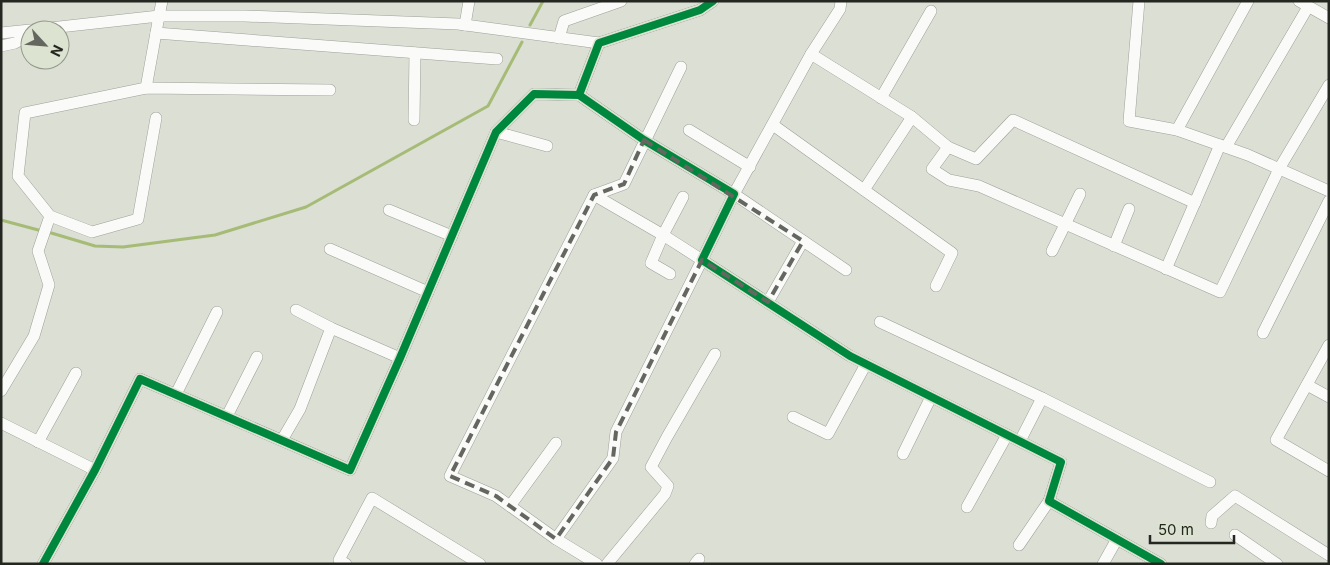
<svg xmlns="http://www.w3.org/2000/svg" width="1330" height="565" viewBox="0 0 1330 565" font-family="Inter,sans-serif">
  <rect width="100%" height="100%" fill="#dbdfd4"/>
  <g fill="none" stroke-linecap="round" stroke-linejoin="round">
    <g stroke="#a6bb76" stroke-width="3">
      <path d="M 530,25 L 543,1"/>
      <path d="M 1,220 L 42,231"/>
      <path d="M 48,232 L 95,246 L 123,247 L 215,235 L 306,207 L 488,106 L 522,42"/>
    </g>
    <g stroke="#9da098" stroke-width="12">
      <g id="minor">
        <path d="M 162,1 L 159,16 L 245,16 L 458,24 L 599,43"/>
        <path d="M 713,1 L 700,10 L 599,43 L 579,95 L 644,140 L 734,194 L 702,260 L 850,356 L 1061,462 L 1049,501 L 1161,564"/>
        <path d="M 841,1 L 840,9 L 811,54 L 734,194 L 846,270"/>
        <path d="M 1139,1 L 1129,121 L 1177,130 L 1248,155 L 1329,191"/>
        <path d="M 1299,1 L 1329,18"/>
        <path d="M 465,25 L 469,1"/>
        <path d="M 32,30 L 159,16 L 146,88"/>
        <path d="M 1,33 L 30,30"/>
        <path d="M 156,33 L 497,59"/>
        <path d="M 559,38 L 564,21 L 621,1"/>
        <path d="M 1,46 L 15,43 L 30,35"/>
        <path d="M 811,54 L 912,117 L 948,147 L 932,169 L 949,180 L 979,186 L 1220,292 L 1279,169 L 1329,85"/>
        <path d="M 881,98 L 931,11"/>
        <path d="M 156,118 L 138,219 L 92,232 L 50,216 L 18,176 L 25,113 L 146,88 L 330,90"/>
        <path d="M 414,120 L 415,53"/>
        <path d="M 773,125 L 952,253 L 936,286"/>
        <path d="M 689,130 L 750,167"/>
        <path d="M 1177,130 L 1248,1"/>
        <path d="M 496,132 L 547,146"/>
        <path d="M 948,147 L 976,159 L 1013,120 L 1195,203"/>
        <path d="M 1226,147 L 1308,7"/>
        <path d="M 864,190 L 912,117"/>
        <path d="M 594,195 L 624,184 L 681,67"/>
        <path d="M 389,210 L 452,236"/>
        <path d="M 1114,246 L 1129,209"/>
        <path d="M 330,249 L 428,292"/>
        <path d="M 1052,251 L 1080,194"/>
        <path d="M 1166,269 L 1220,145"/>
        <path d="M 768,302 L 803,241"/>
        <path d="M 296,310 L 331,328 L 400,358"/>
        <path d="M 880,322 L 1042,398 L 1020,441"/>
        <path d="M 1263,333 L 1329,201"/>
        <path d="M 1329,345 L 1276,440 L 1329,471"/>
        <path d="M 1307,385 L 1329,397"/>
        <path d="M 1,391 L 34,336 L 49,285 L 38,251 L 50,216"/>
        <path d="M 176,394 L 217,312"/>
        <path d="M 1042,398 L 1210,482"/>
        <path d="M 227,416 L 257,357"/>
        <path d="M 793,417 L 828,434 L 866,364"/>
        <path d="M 1,423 L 95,470"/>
        <path d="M 282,440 L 300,409 L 331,328"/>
        <path d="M 38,442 L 76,373"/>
        <path d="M 903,454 L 931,397"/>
        <path d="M 510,506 L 556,443"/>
        <path d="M 967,507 L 1007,435"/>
        <path d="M 1211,523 L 1212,516 L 1235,496 L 1329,555"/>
        <path d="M 1235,535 L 1277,564"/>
        <path d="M 556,539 L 496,496 L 450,476 L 594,195 L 663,235 L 651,263 L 670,274"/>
        <path d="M 1019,545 L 1049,501"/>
        <path d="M 43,564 L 95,470 L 140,379 L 350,470 L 400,358 L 496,132 L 534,94 L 579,95"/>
        <path d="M 346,564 L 339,560 L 372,498 L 480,564"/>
        <path d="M 597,564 L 556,539 L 613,458 L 616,432 L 702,260 L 663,235 L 683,197"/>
        <path d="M 607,564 L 665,494 L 668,486 L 651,467 L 667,437 L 715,354"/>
        <path d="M 695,564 L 699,559"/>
        <path d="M 1103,564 L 1117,539"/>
      </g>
    </g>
    <use href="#minor" stroke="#fafaf9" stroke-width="11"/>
    <g stroke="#dce3d0" stroke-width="11">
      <g id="cycleway">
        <path d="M 713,1 L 700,10 L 599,43 L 579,95 L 644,140 L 734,194 L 702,260 L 850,356 L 1061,462 L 1049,501 L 1161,564"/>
        <path d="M 43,564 L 95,470 L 140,379 L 350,470 L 400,358 L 496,132 L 534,94 L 579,95"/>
      </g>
    </g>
    <use href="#cycleway" stroke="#00873e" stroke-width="8"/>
  </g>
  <path fill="none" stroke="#64675f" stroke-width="4" stroke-dasharray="10 6" stroke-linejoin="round" d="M 644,140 L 803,241 L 768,302 L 702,260 L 616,432 L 613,458 L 556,539 L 496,496 L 450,476 L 594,195 L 624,184 Z"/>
  <rect width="1330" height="565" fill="none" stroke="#242620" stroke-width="5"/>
  <g transform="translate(45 45) rotate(116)"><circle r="24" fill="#dce3d0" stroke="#92978a"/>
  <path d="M0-4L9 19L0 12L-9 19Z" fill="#64675f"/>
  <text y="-8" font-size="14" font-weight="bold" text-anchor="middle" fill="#242620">N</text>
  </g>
  <path d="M1150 535v8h84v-8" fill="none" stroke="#242620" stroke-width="2.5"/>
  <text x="1158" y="535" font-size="15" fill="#242620" stroke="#dce3d0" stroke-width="4" paint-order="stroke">50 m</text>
</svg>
